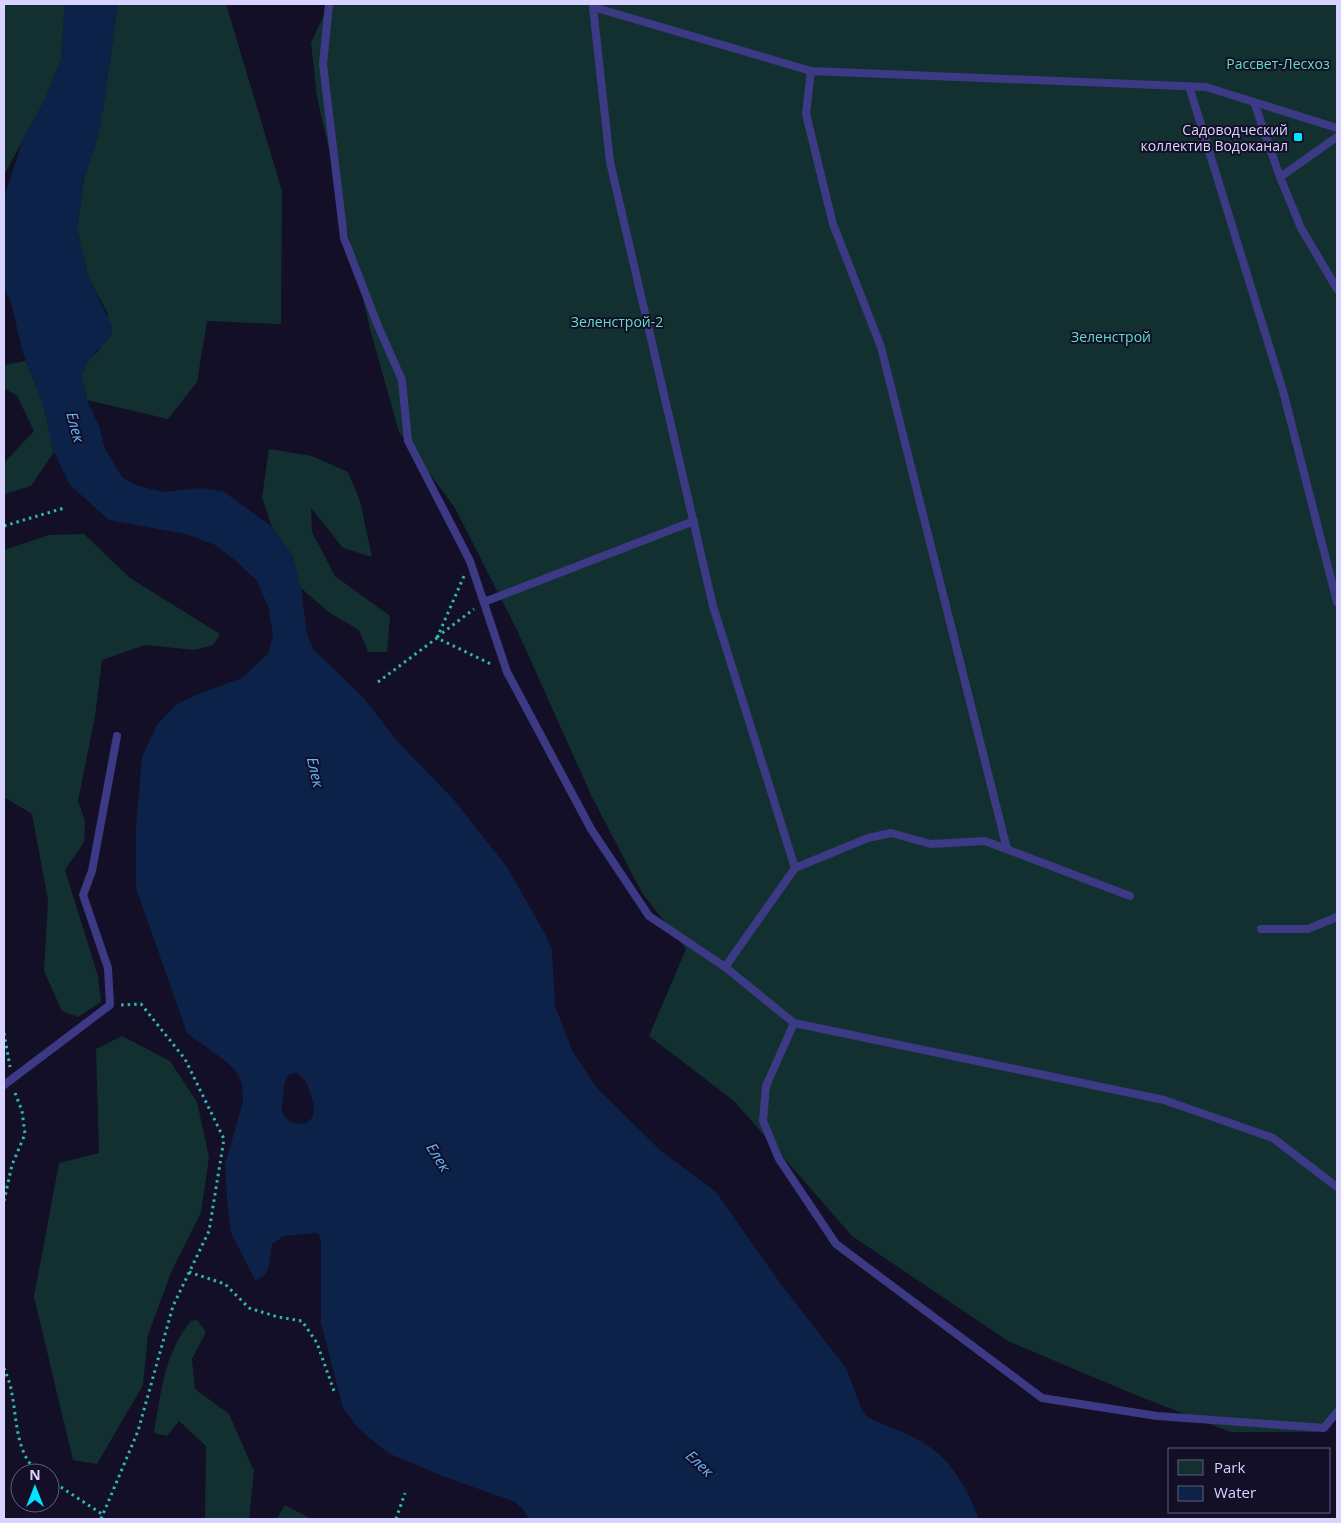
<svg xmlns="http://www.w3.org/2000/svg" width="1341" height="1523" viewBox="0 0 1341 1523" font-family="'Open Sans',sans-serif">
  <rect width="100%" height="100%" fill="#130f26"/>
  <g fill="#12302f">
    <path d="M 4,4 L 65,4 L 61,59 L 45,100 L 4,175 Z"/>
    <path d="M 118,4 L 226,4 L 282,191 L 281,324 L 207,321 L 197,382 L 168,419 L 87,400 L 83,383 L 83,371 L 91,357 L 100,349 L 108,314 L 88,277 L 77,228 L 84,179 L 98,135 L 104,102 Z"/>
    <path d="M 329,4 L 1337,4 L 1337,1408 L 1318,1432 L 1230,1432 L 1126,1391 L 1008,1341 L 852,1236 L 734,1101 L 649,1036 L 686,949 L 642,893 L 591,795 L 517,630 L 455,508 L 399,432 L 370,329 L 317,97 L 311,43 Z"/>
    <path d="M 26,361 L 43,403 L 54,452 L 31,486 L 4,494 L 4,463 L 34,431 L 17,396 L 4,388 L 4,365 Z"/>
    <path d="M 269,449 L 312,456 L 348,472 L 360,501 L 372,557 L 343,548 L 311,508 L 312,532 L 335,576 L 390,616 L 387,652 L 368,652 L 359,630 L 330,613 L 301,588 L 292,555 L 272,527 L 262,497 Z"/>
    <path d="M 84,534 L 130,578 L 220,634 L 213,645 L 195,650 L 145,645 L 102,660 L 95,716 L 78,801 L 85,821 L 84,842 L 65,870 L 98,976 L 101,1002 L 78,1017 L 62,1011 L 44,971 L 48,900 L 32,814 L 4,797 L 4,550 L 49,535 Z"/>
    <path d="M 122,1036 L 170,1061 L 197,1102 L 209,1157 L 201,1213 L 172,1270 L 148,1335 L 143,1385 L 97,1464 L 73,1460 L 34,1297 L 59,1163 L 99,1153 L 96,1049 Z"/>
    <path d="M 197,1320 L 206,1332 L 192,1359 L 195,1389 L 229,1414 L 254,1471 L 249,1519 L 205,1519 L 206,1446 L 179,1421 L 167,1436 L 154,1433 C 161,1392 164,1354 191,1321 Z"/>
    <path d="M 285,1505 L 311,1519 L 277,1519 Z"/>
  </g>
  <path fill="#0c2248" fill-rule="evenodd" d="M 65,4 L 118,4 L 104,102 L 98,135 L 84,179 L 77,228 L 88,277 L 112,326 L 111,336 L 91,357 L 83,371 L 83,383 L 87,400 L 99,426 L 105,449 L 122,477 L 135,485 L 163,492 L 201,488 L 223,491 L 272,527 L 292,555 L 301,588 L 307,634 L 314,650 L 363,697 L 397,741 L 454,800 L 507,867 L 546,936 L 552,950 L 555,1006 L 572,1050 L 596,1087 L 661,1151 L 716,1192 L 780,1283 L 846,1368 L 862,1410 L 867,1417 C 886,1426 909,1433 927,1445 C 953,1462 968,1491 979,1519 L 529,1519 L 523,1509 L 513,1501 L 442,1476 L 388,1453 L 359,1429 L 343,1408 L 321,1323 L 321,1239 L 317,1233 L 284,1236 L 272,1244 C 269,1258 272,1277 255,1280 L 231,1233 L 227,1199 L 225,1164 L 243,1102 L 242,1083 L 235,1070 L 224,1060 L 187,1033 L 136,888 L 136,828 L 142,757 L 157,725 L 177,704 L 201,693 L 242,678 L 268,654 L 273,635 L 268,606 L 256,580 L 235,560 L 215,545 L 186,534 L 109,520 L 70,485 L 54,452 L 43,403 L 23,353 L 11,303 L 4,288 L 4,198 L 24,136 L 45,100 L 61,59 ZM 297,1073 C 306,1079 309,1088 312,1099 C 322,1133 285,1127 282,1111 C 281,1107 283,1100 283,1096 C 284,1087 284,1080 290,1074 Z"/>
  <g fill="none" stroke-linecap="round" stroke-linejoin="round">
    <g stroke="#2fb8b0" stroke-width="3" stroke-dasharray="2.5 4" stroke-linecap="butt">
      <path d="M 4,526 L 64,508"/>
      <path d="M 437,637 L 474,609"/>
      <path d="M 437,638 L 464,576"/>
      <path d="M 378,682 L 437,638 L 493,665"/>
      <path d="M 4,1033 L 10,1067"/>
      <path d="M 4,1201 L 12,1165 L 25,1134 L 22,1111 L 14,1090"/>
      <path d="M 189,1272 L 225,1284 L 249,1308 L 278,1317 L 302,1321 L 317,1343 L 334,1391"/>
      <path d="M 4,1368 C 7,1376 11,1385 12,1394 C 17,1420 16,1457 40,1473"/>
      <path d="M 50,1480 L 102,1514"/>
      <path d="M 101,1519 L 138,1431 L 173,1306 L 209,1231 L 224,1139 L 185,1059 L 141,1004 L 121,1005"/>
      <path d="M 396,1519 L 405,1493"/>
    </g>
    <g stroke="#3d3a85" stroke-width="8">
      <path d="M 329,4 L 323,64 L 344,238 L 378,326 L 402,380 L 408,441 L 470,561 L 507,672 L 591,829 L 649,916 L 725,967"/>
      <path d="M 811,71 L 806,114 L 833,224 L 881,347 L 1007,849"/>
      <path d="M 1189,86 L 1283,391 L 1337,602"/>
      <path d="M 1254,102 L 1280,177 L 1301,228 L 1337,289"/>
      <path d="M 1337,128 L 1206,87 L 811,71 L 593,7 L 610,162 L 713,606 L 795,868 L 725,967 L 794,1023 L 1164,1100 L 1273,1138 L 1337,1187"/>
      <path d="M 1280,177 L 1337,137"/>
      <path d="M 484,602 L 694,521"/>
      <path d="M 795,868 L 868,838 L 891,833 L 931,844 L 985,841 L 1130,896"/>
      <path d="M 1261,929 L 1308,929 L 1337,917"/>
      <path d="M 794,1023 L 766,1086 L 763,1121 L 779,1159 L 836,1244 L 1042,1398 L 1157,1416 L 1324,1428 L 1337,1412"/>
      <path d="M 4,1085 L 110,1005 L 108,968 L 83,895 L 92,871 L 117,736"/>
    </g>
  </g>
  <rect fill="#00e5ff" stroke="#130f26" stroke-width="2" x="1293" y="132" width="10" height="10" rx="2.5"/>
  <g text-anchor="middle" dominant-baseline="central" stroke-width="4" stroke-linejoin="round" paint-order="stroke">
    <g font-size="14" fill="#5fe0c0" stroke="#130f26">
      <text x="1278" y="63">Рассвет-Лесхоз</text>
      <text x="617" y="321">Зеленстрой-2</text>
      <text x="1111" y="336">Зеленстрой</text>
    </g>
    <g font-size="14" fill="#d9d4ff" stroke="#130f26" text-anchor="end">
      <text x="1288" y="129">Садоводческий<tspan x="1288" dy="16">коллектив Водоканал</tspan></text>
    </g>
    <g font-size="15" font-style="italic" fill="#62b6ff" stroke="#130f26">
      <text transform="translate(76 427) rotate(75)">Елек</text>
      <text transform="translate(316 772) rotate(77)">Елек</text>
      <text transform="translate(439 1157) rotate(58)">Елек</text>
      <text transform="translate(700 1463) rotate(43)">Елек</text>
    </g>
  </g>
  <rect width="1341" height="1523" fill="none" stroke="#d9d4ff" stroke-width="10"/>
  <rect x="1168" y="1448" width="162" height="65" fill="#130f26" stroke="#625e7d"/>
  <rect x="1178" y="1460" width="25" height="15" fill="#12302f" stroke="#625e7d"/>
  <text x="1214" y="1473" font-size="15" fill="#d9d4ff">Park</text>
  <rect x="1178" y="1486" width="25" height="15" fill="#0c2248" stroke="#625e7d"/>
  <text x="1214" y="1498" font-size="15" fill="#d9d4ff">Water</text>
  <g transform="translate(35 1488)"><circle r="24" fill="#130f26" stroke="#625e7d"/>
  <path d="M0-4L9 19L0 12L-9 19Z" fill="#00e5ff"/>
  <text y="-8" font-size="14" font-weight="bold" text-anchor="middle" fill="#d9d4ff">N</text>
  </g>
</svg>
